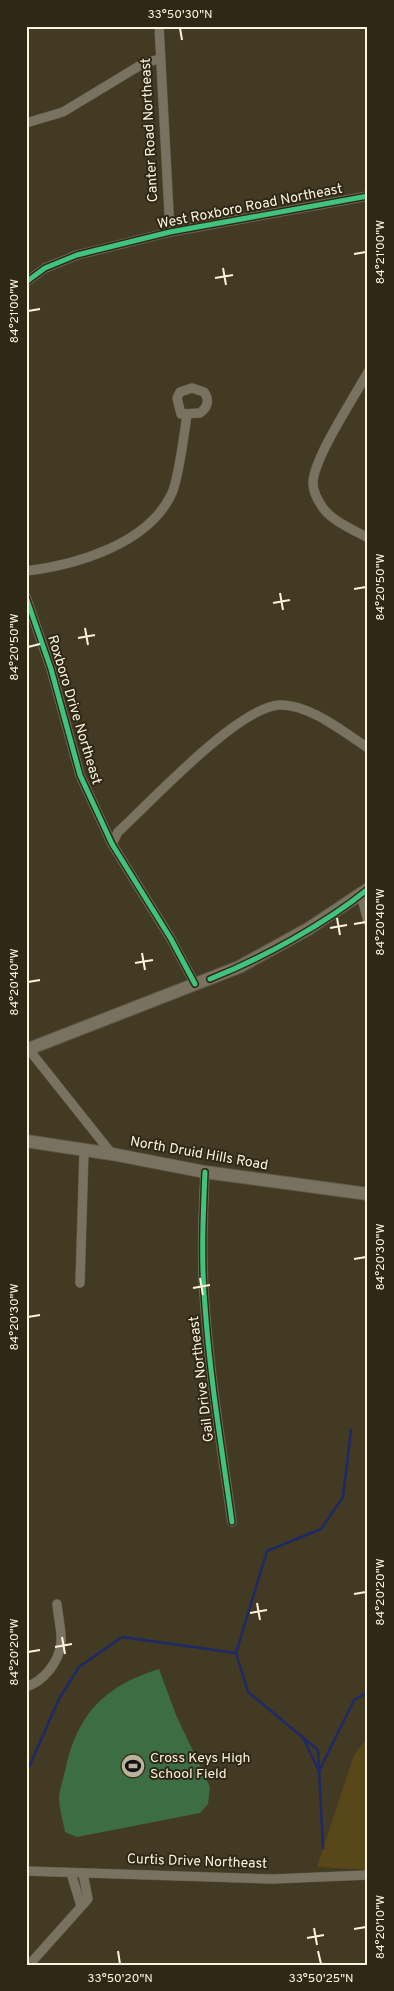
<svg xmlns="http://www.w3.org/2000/svg" width="394" height="1991" viewBox="0 0 394 1991" font-family="Overpass,sans-serif">
  <rect width="100%" height="100%" fill="#423a23"/>
  <path fill="#584718" d="M 368,1737 L 368,1870 L 317,1867 L 354,1755 Z"/>
  <path fill="#3c6d43" d="M 159,1669 L 176,1715 L 210,1787 L 208,1804 L 200,1813 L 77,1837 L 65,1832 C 63,1821 59,1808 59,1797 C 60,1789 63,1779 65,1771 C 77,1714 104,1686 159,1669 Z"/>
  <g fill="none" stroke-linecap="round" stroke-linejoin="round">
    <g stroke="#1e2a67" stroke-width="2.5">
      <path d="M 236,1653 L 267,1551 L 321,1529 L 343,1497 L 351,1430"/>
      <path d="M 303,1738 L 319,1771 L 354,1700 L 368,1692"/>
      <path d="M 29,1767 L 59,1699 L 79,1667 L 122,1637 L 236,1653 L 248,1692 L 318,1750 L 323,1848"/>
    </g>
    <g stroke="#5e5846" stroke-width="10">
      <g id="minor">
        <path d="M 159,26 L 170,232"/>
        <path d="M 26,123 L 63,112 L 144,63 L 160,59"/>
        <path d="M 26,282 L 45,268 L 77,255 L 170,232 L 368,196"/>
        <path d="M 368,372 C 355,396 313,459 313,483 C 313,491 318,501 323,508 C 332,521 354,530 368,538"/>
        <path d="M 192,388 L 204,392 C 210,400 208,407 200,413 L 181,414 L 177,398 L 180,392 Z"/>
        <path d="M 26,571 C 76,565 149,544 172,493 C 179,477 184,434 187,415"/>
        <path d="M 26,597 L 51,669 L 80,775 L 112,844 L 171,939 L 195,984"/>
        <path d="M 112,844 L 118,832 C 151,802 237,708 279,705 C 308,703 345,733 368,748"/>
        <path d="M 361,894 L 368,922"/>
        <path d="M 26,1046 L 112,1154"/>
        <path d="M 205,1172 C 203,1217 201,1262 205,1306 C 210,1378 222,1450 232,1522"/>
        <path d="M 80,1283 L 84,1151"/>
        <path d="M 26,1687 C 44,1681 59,1662 61,1643 C 62,1631 58,1616 57,1604"/>
        <path d="M 26,1871 L 273,1879 L 368,1875"/>
        <path d="M 71,1873 L 81,1906"/>
        <path d="M 29,1965 L 88,1899 L 83,1873"/>
      </g>
    </g>
    <g stroke="#5e5846" stroke-width="14">
      <g id="secondary">
        <path d="M 26,1050 L 239,967 L 308,929 L 368,889"/>
        <path d="M 26,1141 L 112,1154 L 205,1172 L 368,1194"/>
      </g>
    </g>
    <use href="#minor" stroke="#797261" stroke-width="9"/>
    <use href="#secondary" stroke="#797261" stroke-width="12"/>
    <g stroke="#2f2816" stroke-width="8">
      <g id="cycleway">
        <path d="M 26,282 L 45,268 L 77,255 L 170,232 L 368,196"/>
        <path d="M 26,597 L 51,669 L 80,775 L 112,844 L 171,939 L 195,984"/>
        <path d="M 210,979 C 261,959 325,924 368,889"/>
        <path d="M 205,1172 C 203,1217 201,1262 205,1306 C 210,1378 222,1450 232,1522"/>
      </g>
    </g>
    <use href="#cycleway" stroke="#40c37c" stroke-width="5"/>
  </g>
  <path fill="none" stroke="#fcf3dd" stroke-width="2" d="M 180,28 L 182,40M 354,254 L 366,252M 223,268 L 226,285M 215,278 L 233,275M 28,311 L 40,309M 354,589 L 366,587M 280,593 L 283,610M 273,603 L 290,600M 85,628 L 88,645M 78,638 L 95,635M 28,647 L 40,644M 337,918 L 340,935M 354,924 L 366,922M 330,928 L 347,925M 142,953 L 145,970M 135,963 L 153,960M 28,982 L 40,980M 354,1259 L 366,1257M 200,1278 L 203,1295M 193,1288 L 210,1285M 28,1317 L 40,1315M 354,1594 L 366,1592M 257,1603 L 260,1620M 250,1613 L 267,1610M 62,1637 L 65,1654M 55,1647 L 72,1644M 28,1652 L 40,1650M 314,1928 L 317,1945M 354,1929 L 366,1927M 307,1938 L 324,1935M 118,1951 L 120,1964M 318,1951 L 321,1964"/>
  <defs>
    <g id="stadium-disc" transform="scale(1.25)"><circle r="9.5" fill="#bbb29c" stroke="#2f2816"/><path d="M0-5a6.5 5 0 1 0 0 10a6.5 5 0 1 0 0-10ZM-3.5-1.8h7v3.6h-7Z" fill="#111"/></g>
  </defs>
  <g fill-rule="evenodd">
    <use href="#stadium-disc" x="133" y="1766"/>
  </g>
  <g text-anchor="middle" dominant-baseline="central" stroke-width="4" stroke-linejoin="round" paint-order="stroke">
    <g font-size="14" fill="#fcf3dd" stroke="#2f2816">
      <text transform="translate(150 130) rotate(-93)">Canter Road Northeast</text>
      <text transform="translate(250 207) rotate(-11)">West Roxboro Road Northeast</text>
      <text transform="translate(74 710) rotate(73)">Roxboro Drive Northeast</text>
      <text transform="translate(199 1154) rotate(10)">North Druid Hills Road</text>
      <text transform="translate(202 1379) rotate(-97)">Gail Drive Northeast</text>
      <text transform="translate(197 1862) rotate(2)">Curtis Drive Northeast</text>
    </g>
    <g font-size="14" fill="#fcf3dd" stroke="#2f2816" text-anchor="start">
      <text x="150" y="1758">Cross Keys High<tspan x="150" dy="16">School Field</tspan></text>
    </g>
  </g>
  <rect width="394" height="1991" fill="none" stroke="#2f2816" stroke-width="55"/>
  <rect x="28" y="28" width="338" height="1936" fill="none" stroke="#fcf3dd" stroke-width="2"/>
  <g font-size="12" text-anchor="middle" fill="#fcf3dd">
    <text x="180" y="18">33°50'30"N</text>
    <text transform="translate(380 252) rotate(-90)" y="4">84°21'00"W</text>
    <text transform="translate(14 311) rotate(-90)" y="4">84°21'00"W</text>
    <text transform="translate(380 587) rotate(-90)" y="4">84°20'50"W</text>
    <text transform="translate(14 647) rotate(-90)" y="4">84°20'50"W</text>
    <text transform="translate(380 922) rotate(-90)" y="4">84°20'40"W</text>
    <text transform="translate(14 982) rotate(-90)" y="4">84°20'40"W</text>
    <text transform="translate(380 1257) rotate(-90)" y="4">84°20'30"W</text>
    <text transform="translate(14 1317) rotate(-90)" y="4">84°20'30"W</text>
    <text transform="translate(380 1592) rotate(-90)" y="4">84°20'20"W</text>
    <text transform="translate(14 1652) rotate(-90)" y="4">84°20'20"W</text>
    <text transform="translate(380 1927) rotate(-90)" y="4">84°20'10"W</text>
    <text x="120" y="1982">33°50'20"N</text>
    <text x="321" y="1982">33°50'25"N</text>
  </g>
</svg>
